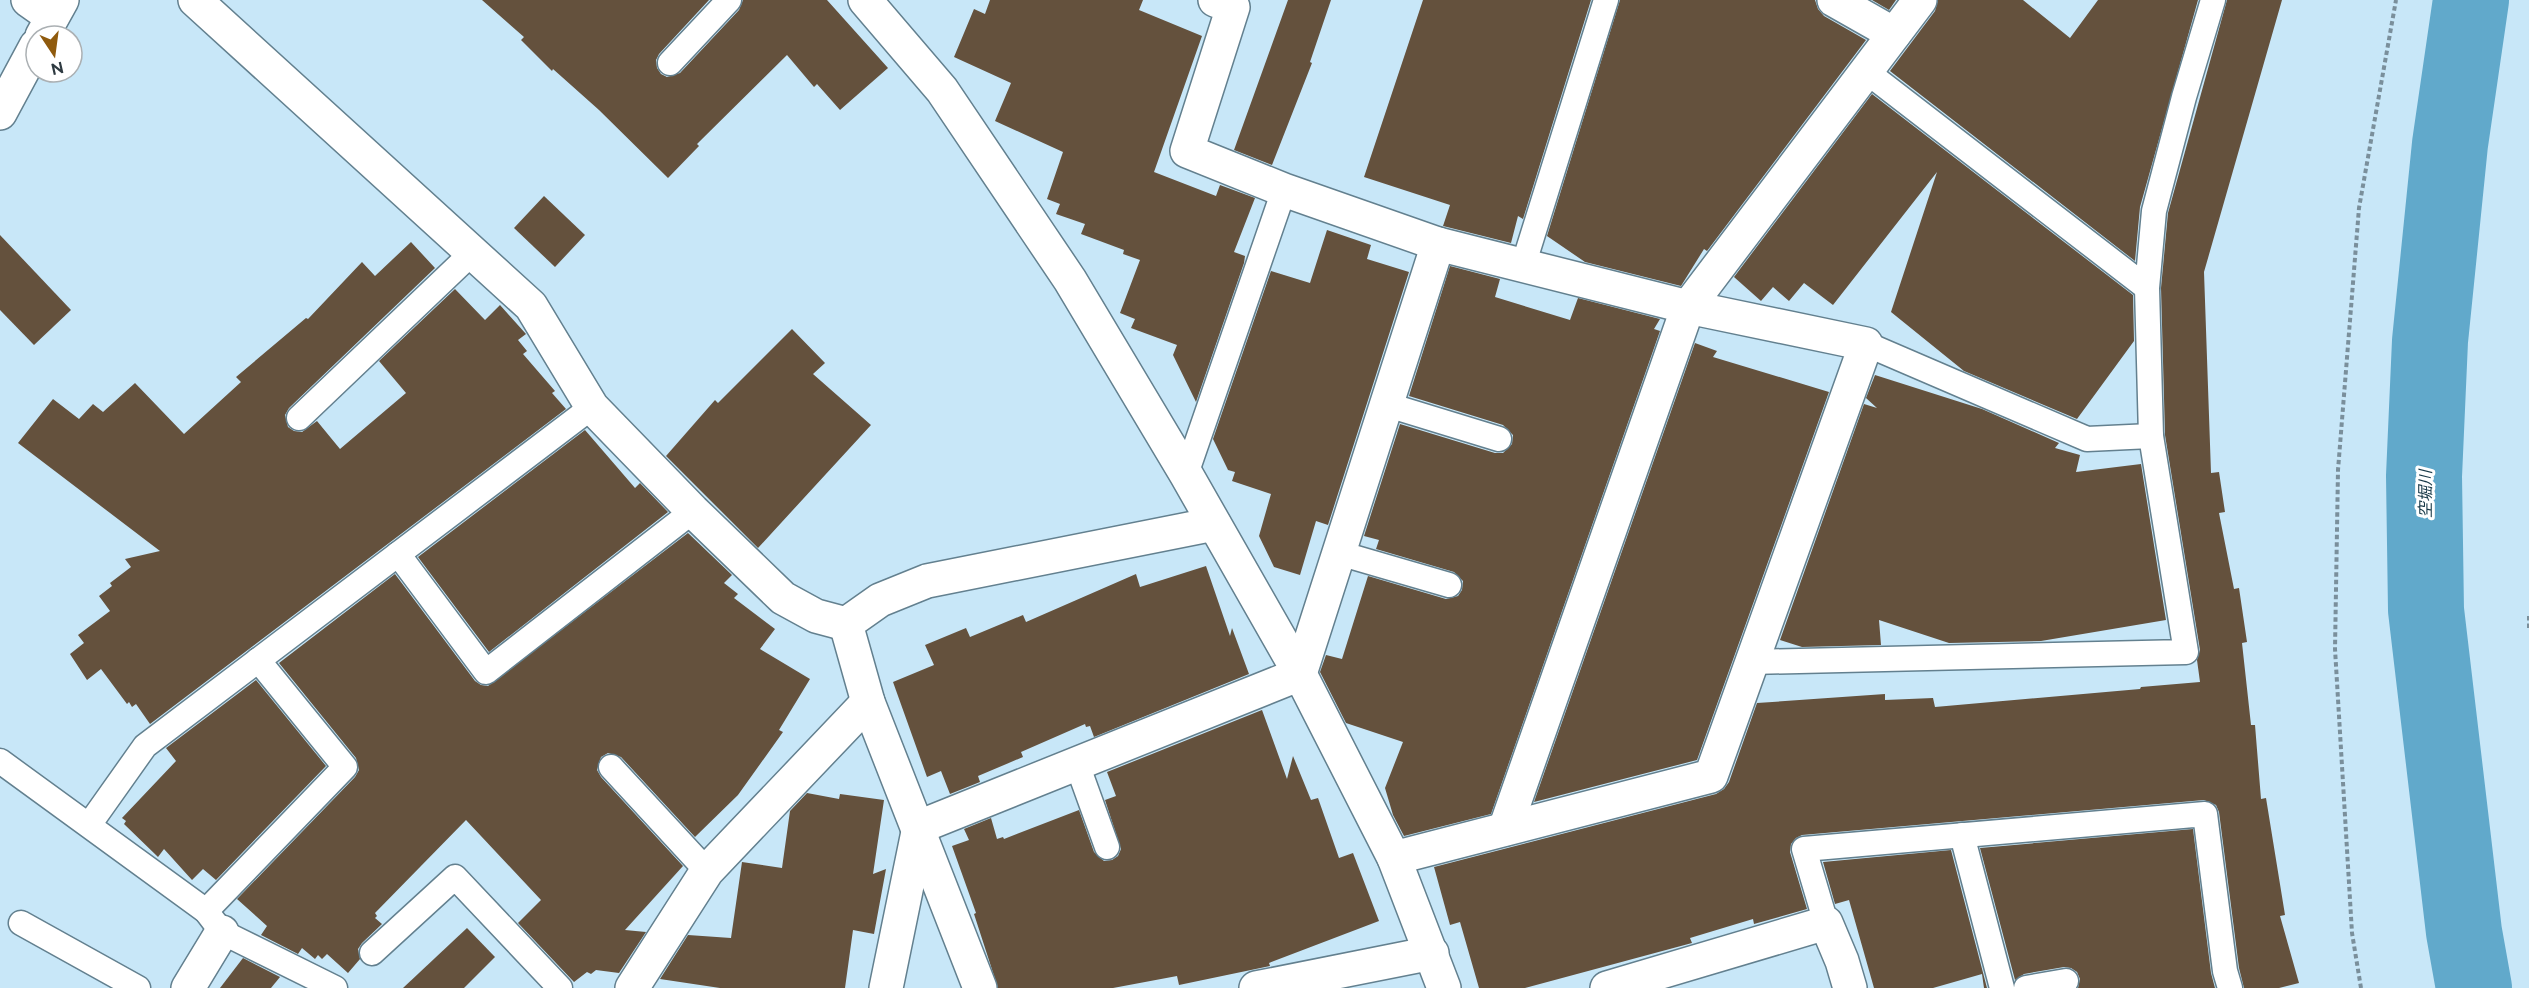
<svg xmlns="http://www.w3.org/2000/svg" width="2529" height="988" viewBox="0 0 2529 988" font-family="Raleway,'Noto Sans JP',sans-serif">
  <rect width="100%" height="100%" fill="#c8e7f8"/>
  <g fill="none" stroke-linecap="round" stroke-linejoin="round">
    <path stroke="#61a9cb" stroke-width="76" d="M 2471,0 L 2450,144 L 2430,341 L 2424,476 L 2426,610 L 2464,932 L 2474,988"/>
  </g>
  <g fill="#64513d">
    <path d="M 482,0 L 709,0 L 659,54 L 656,60 L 657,68 L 661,74 L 667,77 L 680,73 L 739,10 L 743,0 L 827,0 L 888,68 L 840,110 L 817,84 L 814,87 L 787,55 L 697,144 L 699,146 L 668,178 L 599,110 L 553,69 L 552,71 L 521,40 L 524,37 Z"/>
    <path d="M 990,0 L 1143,0 L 1139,10 L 1202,36 L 1154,172 L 1216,196 L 1220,185 L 1255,198 L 1234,252 L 1245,256 L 1244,263 L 1196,402 L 1173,355 L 1177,345 L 1131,328 L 1135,319 L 1120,313 L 1140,260 L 1123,254 L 1124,250 L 1081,234 L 1085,224 L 1056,214 L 1060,204 L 1047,199 L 1063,152 L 995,121 L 1011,83 L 954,57 L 974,9 L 985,14 Z"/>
    <path d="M 1288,0 L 1331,0 L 1310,62 L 1312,63 L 1272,165 L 1234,150 Z"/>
    <path d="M 1423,0 L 1591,0 L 1523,219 L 1518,216 L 1511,243 L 1443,226 L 1450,205 L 1364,177 Z"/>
    <path d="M 1620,0 L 1815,0 L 1818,9 L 1824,16 L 1866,40 L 1707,251 L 1704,249 L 1681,286 L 1585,262 L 1547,236 Z"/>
    <path d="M 1872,0 L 1896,0 L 1889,10 Z"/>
    <path d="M 1938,0 L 2023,0 L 2070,38 L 2098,0 L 2198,0 L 2140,207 L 2135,261 L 1890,71 L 1935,11 Z"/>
    <path d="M 2227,0 L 2282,0 L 2204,272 L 2211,473 L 2219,472 L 2225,512 L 2219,513 L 2234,589 L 2239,588 L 2247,642 L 2242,643 L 2251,725 L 2255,725 L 2261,799 L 2266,798 L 2285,915 L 2280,916 L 2299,983 L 2279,988 L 2244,988 L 2239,968 L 2219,812 L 2216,805 L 2204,800 L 1802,835 L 1796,838 L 1791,844 L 1790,852 L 1807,909 L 1754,924 L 1753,919 L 1690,938 L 1692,943 L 1525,988 L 1479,988 L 1460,922 L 1450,925 L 1434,867 L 1716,794 L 1724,789 L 1729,782 L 1757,703 L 1885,694 L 1885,700 L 1933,698 L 1935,707 L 2140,689 L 2141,687 L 2200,682 L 2197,660 L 2200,650 L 2165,435 L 2161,288 L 2168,213 Z"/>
    <path d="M 1872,94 L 2133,295 L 2134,341 L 2077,419 L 1964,371 L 1891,312 L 1937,172 L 1833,305 L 1804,283 L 1789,301 L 1773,287 L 1761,301 L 1734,277 Z"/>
    <path d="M 544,196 L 585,235 L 555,267 L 514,228 Z"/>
    <path d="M 1327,230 L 1371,245 L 1367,259 L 1409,272 L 1328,525 L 1316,521 L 1300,575 L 1274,567 L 1259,536 L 1271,494 L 1232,481 L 1235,472 L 1228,470 L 1213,439 L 1271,271 L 1310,283 Z"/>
    <path d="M 0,235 L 71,310 L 34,345 L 0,310 Z"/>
    <path d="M 411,242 L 435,268 L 289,408 L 285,415 L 288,427 L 294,431 L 302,432 L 317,421 L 340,449 L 406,393 L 379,361 L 455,289 L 485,320 L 500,305 L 526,334 L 518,340 L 527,351 L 523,354 L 555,391 L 552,393 L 566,409 L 150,724 L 136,704 L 132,707 L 129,702 L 127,704 L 101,669 L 87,680 L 70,654 L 84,643 L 78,635 L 110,611 L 99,596 L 112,586 L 110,583 L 131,567 L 125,559 L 160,551 L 18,443 L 53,399 L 79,419 L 93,404 L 103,412 L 135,383 L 184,434 L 241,382 L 236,377 L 306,318 L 308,319 L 362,262 L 375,276 Z"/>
    <path d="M 1450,266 L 1500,279 L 1495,297 L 1570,320 L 1578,298 L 1660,319 L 1654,329 L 1660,331 L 1491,814 L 1404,836 L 1393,815 L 1385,788 L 1403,742 L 1346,723 L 1320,672 L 1326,655 L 1342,659 L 1368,576 L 1446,599 L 1458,596 L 1462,590 L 1463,581 L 1454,572 L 1376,549 L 1379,540 L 1364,536 L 1400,424 L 1495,453 L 1503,453 L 1512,444 L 1513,435 L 1503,425 L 1409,396 Z"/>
    <path d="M 792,329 L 825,363 L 813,374 L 871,425 L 758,548 L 666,456 L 715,400 L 718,403 Z"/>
    <path d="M 1695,343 L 1717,351 L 1713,357 L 1829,392 L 1697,760 L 1534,802 Z"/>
    <path d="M 1875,375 L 1982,409 L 2059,443 L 2055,448 L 2080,455 L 2076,472 L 2141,464 L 2166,620 L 2041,641 L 1949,643 L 1879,620 L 1881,645 L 1802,647 L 1780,640 L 1864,404 L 1877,408 L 1866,398 Z"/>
    <path d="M 585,430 L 635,488 L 640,483 L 668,512 L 489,652 L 418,557 Z"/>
    <path d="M 688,533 L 732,575 L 724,583 L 738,594 L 734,598 L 775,629 L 760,649 L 810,679 L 779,730 L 783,732 L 738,795 L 695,837 L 621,757 L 608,753 L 601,757 L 597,770 L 601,777 L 683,866 L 625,930 L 646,932 L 619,973 L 596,970 L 591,974 L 587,972 L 574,982 L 518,923 L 541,900 L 466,820 L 375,913 L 377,916 L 375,918 L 382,924 L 362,943 L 358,949 L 360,959 L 348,973 L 327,954 L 322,959 L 318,955 L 315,959 L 302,948 L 298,954 L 261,935 L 267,926 L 237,899 L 355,777 L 359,770 L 356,758 L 279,663 L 395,574 L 475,681 L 481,685 L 488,686 Z"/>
    <path d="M 1206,566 L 1230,636 L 1232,628 L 1249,674 L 1094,737 L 1090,726 L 1086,727 L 1085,724 L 1021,752 L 1023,757 L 978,776 L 980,782 L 950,794 L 941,771 L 927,777 L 893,682 L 934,665 L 925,645 L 966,628 L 970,637 L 1023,615 L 1026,622 L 1136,574 L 1140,587 Z"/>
    <path d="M 256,680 L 326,766 L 216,880 L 203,869 L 192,880 L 164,849 L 158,857 L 124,824 L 126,821 L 122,818 L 176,761 L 166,748 Z"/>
    <path d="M 1262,710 L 1287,779 L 1293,756 L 1311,800 L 1318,798 L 1339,858 L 1353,853 L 1379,921 L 1269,963 L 1270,966 L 1179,985 L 1177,976 L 1113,988 L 998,988 L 974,914 L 976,913 L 952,846 L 969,840 L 964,829 L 991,818 L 997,839 L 1003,837 L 1004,839 L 1079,810 L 1094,852 L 1104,861 L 1112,860 L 1118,856 L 1121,849 L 1105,800 L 1116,796 L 1107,772 Z"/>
    <path d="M 807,793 L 839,799 L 840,794 L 884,800 L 873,874 L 886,869 L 874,934 L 853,930 L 845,988 L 720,988 L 660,979 L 688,935 L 731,938 L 742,862 L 782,868 L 790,811 Z"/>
    <path d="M 2193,829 L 2211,973 L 2215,988 L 2078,988 L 2080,979 L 2077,972 L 2071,968 L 2064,967 L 2024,974 L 2015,980 L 1980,848 Z"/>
    <path d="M 1951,850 L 1987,988 L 1984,988 L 1982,974 L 1933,988 L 1874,988 L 1849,900 L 1835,904 L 1823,862 Z"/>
    <path d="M 467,928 L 495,957 L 464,988 L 403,988 Z"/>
    <path d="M 243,958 L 280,977 L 271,988 L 220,988 Z"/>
  </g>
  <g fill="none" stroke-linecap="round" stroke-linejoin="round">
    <g stroke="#63808f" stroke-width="27">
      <g id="service">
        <path d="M 670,63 L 729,0"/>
        <path d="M 1867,72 L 2147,288"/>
        <path d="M 1523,266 L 1606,0"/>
        <path d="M 1866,344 L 2087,439 L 2151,436"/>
        <path d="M 1388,405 L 1499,439"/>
        <path d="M 299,418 L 473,252"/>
        <path d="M 1186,474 L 1284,190"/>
        <path d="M 1339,553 L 1449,585"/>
        <path d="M 398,554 L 486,672 L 693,511"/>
        <path d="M 1751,662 L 2186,652 L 2151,436 L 2147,288 L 2154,211 L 2184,97 L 2213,0"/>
        <path d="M 0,761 L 206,911 L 222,932 L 335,988"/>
        <path d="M 1077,764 L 1107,847"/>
        <path d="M 611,767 L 707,871"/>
        <path d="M 89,825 L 145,746 L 592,407"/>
        <path d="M 1962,835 L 2002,988"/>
        <path d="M 206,911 L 345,767 L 258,660"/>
        <path d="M 21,923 L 138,988"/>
        <path d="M 1826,923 L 1804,849 L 2205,814 L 2225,971 L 2230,988"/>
        <path d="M 372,953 L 455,877 L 560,988"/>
        <path d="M 2026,988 L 2066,981"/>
      </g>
    </g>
    <g stroke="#63808f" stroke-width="36">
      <g id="minor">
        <path d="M 28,0 L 52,17"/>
        <path d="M 195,0 L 531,306 L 592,407 L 693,511 L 783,598 L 816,616 L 846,624 L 880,600 L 927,581 L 1214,524"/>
        <path d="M 865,0 L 942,90 L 1070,280 L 1186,474 L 1300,674 L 1394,858 L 1444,988"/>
        <path d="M 1215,0 L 1233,7 L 1187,151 L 1284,190 L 1438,244 L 1688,307 L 1866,344 L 1711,776 L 1394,858"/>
        <path d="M 1834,0 L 1894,34"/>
        <path d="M 846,624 L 868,702 L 980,988"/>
        <path d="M 1505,829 L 1688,307 L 1920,0"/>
        <path d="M 188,988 L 222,932"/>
        <path d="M 632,988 L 707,871 L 868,702"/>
        <path d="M 886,988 L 919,827 L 1300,674 L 1438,244"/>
        <path d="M 1256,988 L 1432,953"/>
        <path d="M 1607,988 L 1826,923 L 1842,961 L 1850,988"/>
      </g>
    </g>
    <g stroke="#63808f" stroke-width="36">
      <g id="secondary">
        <path d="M 42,36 L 62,0"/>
        <path d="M 0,113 L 36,46"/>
      </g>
    </g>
    <g stroke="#7a8f9b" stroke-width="4" stroke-dasharray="4.5 3" stroke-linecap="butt">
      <path d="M 2529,616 L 2529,628"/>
      <path d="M 2361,988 L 2352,933 L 2335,649 L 2338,470 L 2359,208 L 2396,0"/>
    </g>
    <use href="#service" stroke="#fff" stroke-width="24"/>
    <use href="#minor" stroke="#fff" stroke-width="33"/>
    <use href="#secondary" stroke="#fff" stroke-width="33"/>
  </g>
  <g text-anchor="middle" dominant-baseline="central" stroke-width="6" stroke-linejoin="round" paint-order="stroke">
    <g font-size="16" font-style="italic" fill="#163746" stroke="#fff">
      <text transform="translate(2425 494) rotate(-90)">空堀川</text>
    </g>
  </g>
  <g transform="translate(54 54) rotate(167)"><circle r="28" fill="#ffffff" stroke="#abb0b3" stroke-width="1.5"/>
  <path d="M0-4.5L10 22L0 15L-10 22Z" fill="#8f5a0d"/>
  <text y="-9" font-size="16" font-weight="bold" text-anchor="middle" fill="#2e3a41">N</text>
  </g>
</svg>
